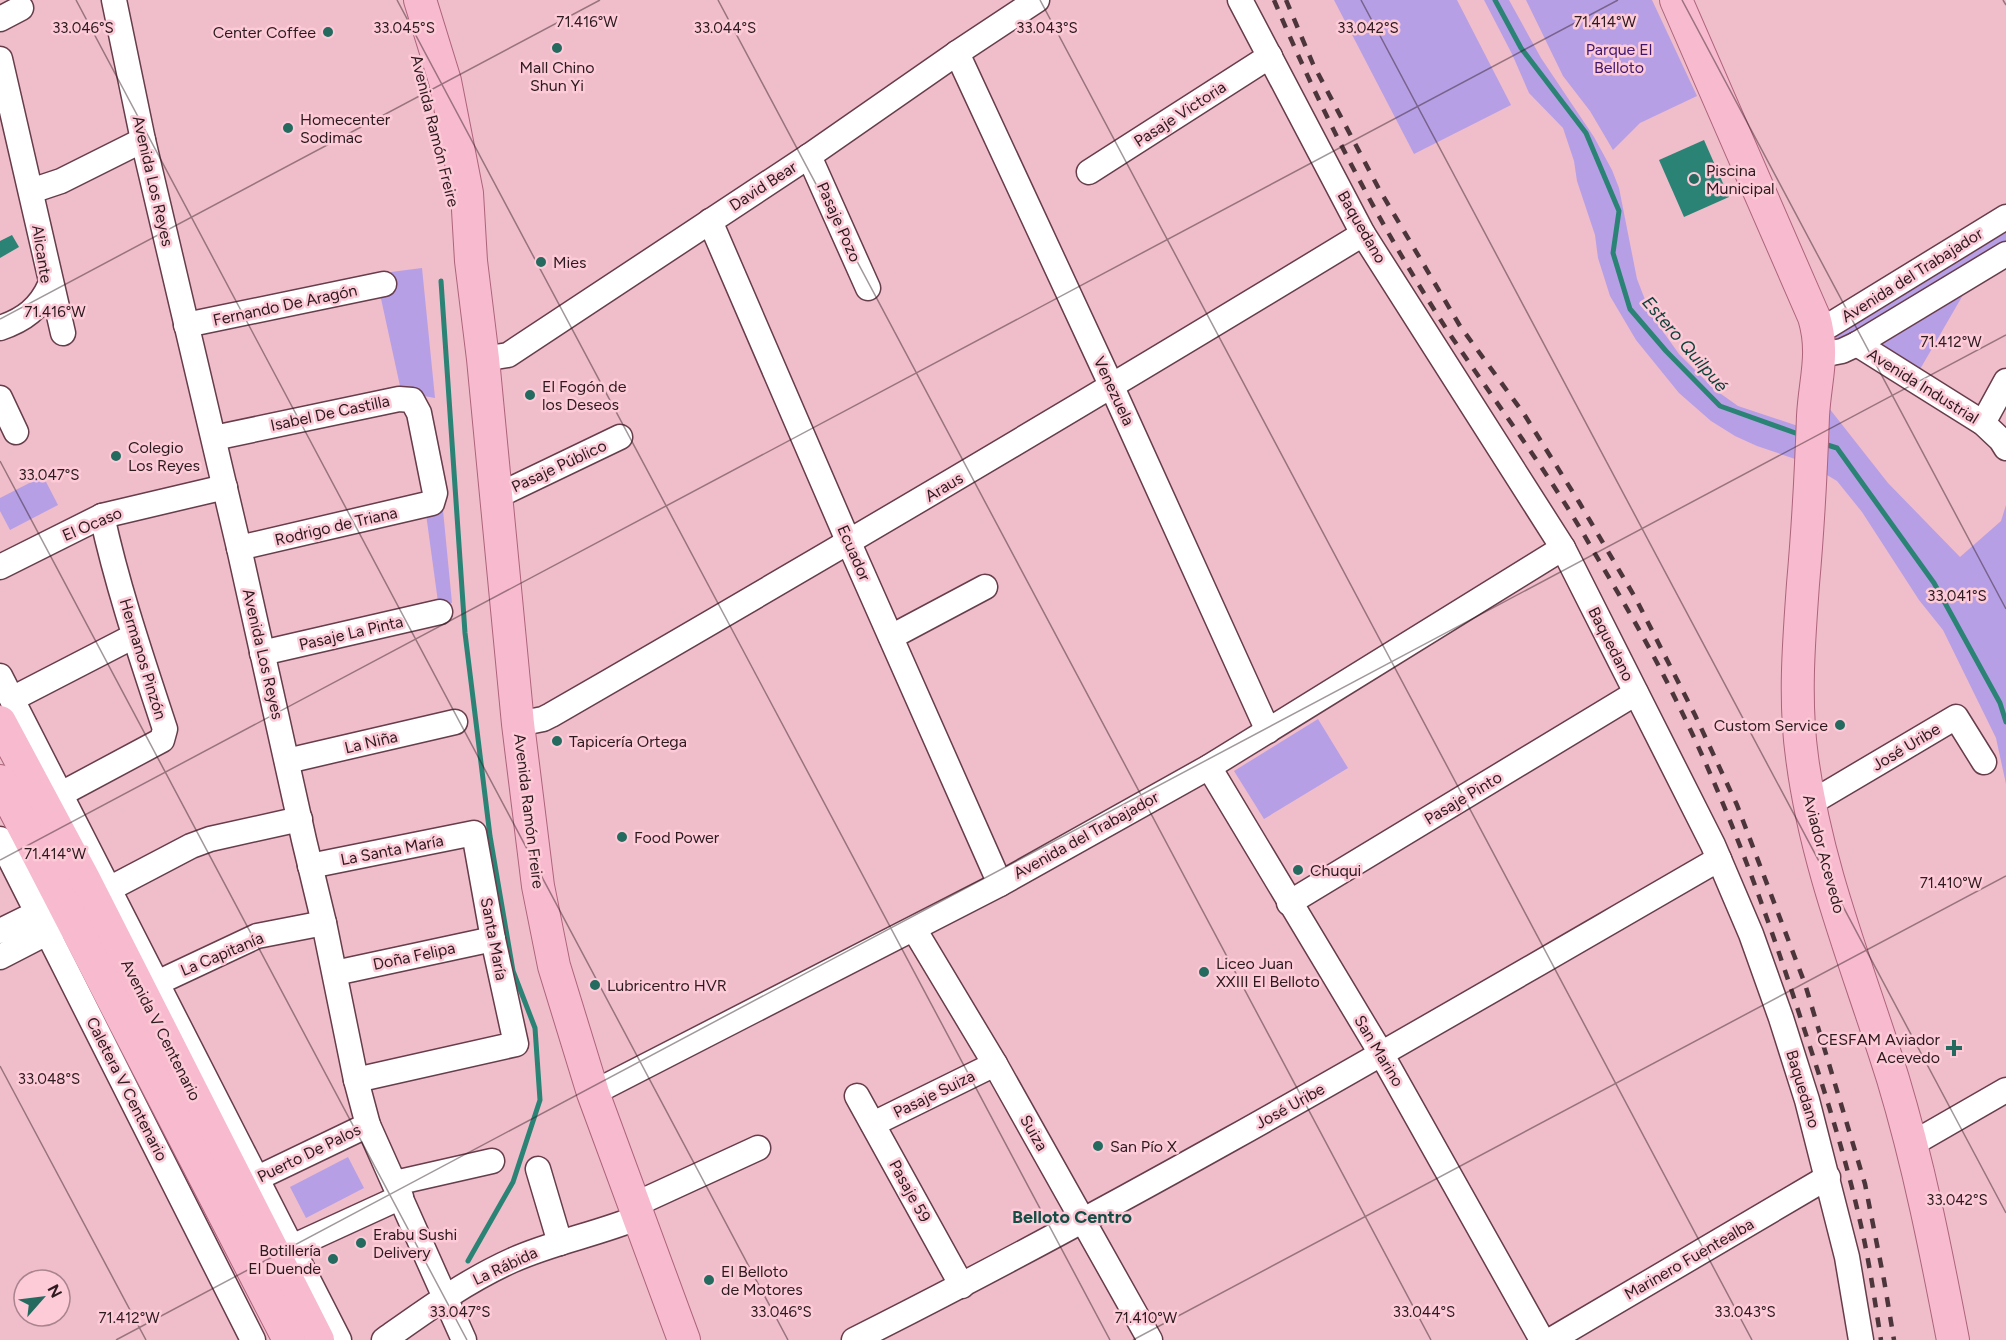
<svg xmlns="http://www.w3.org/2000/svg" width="2006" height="1340" viewBox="0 0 2006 1340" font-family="Figtree,sans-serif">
  <rect width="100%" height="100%" fill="#f0bdcb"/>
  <g fill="#b79fe5">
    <path d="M 1334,0 L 1457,0 L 1511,105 L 1414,154 Z"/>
    <path d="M 1484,0 L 1509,0 L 1541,58 L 1594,137 L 1612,170 L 1619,188 L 1637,279 L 1649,310 L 1664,333 L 1679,354 L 1714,389 L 1738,406 L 1798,426 L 1825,403 L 1888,483 L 1960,557 L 2001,521 L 2006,505 L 2006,784 L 1996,738 L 1943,630 L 1919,600 L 1862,512 L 1837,481 L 1807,463 L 1757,446 L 1735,436 L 1711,421 L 1679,393 L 1636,340 L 1610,296 L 1598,258 L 1595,235 L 1577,181 L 1574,161 L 1563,128 L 1529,93 L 1512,54 Z"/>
    <path d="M 1526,0 L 1652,0 L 1697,96 L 1640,123 L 1613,150 L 1590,111 L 1563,76 Z"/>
    <path d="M 2006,225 L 2006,244 L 1842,344 L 1831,342 L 1835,329 Z"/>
    <path d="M 422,268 L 435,398 L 407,393 L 400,386 L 380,294 L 395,292 L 391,272 Z"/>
    <path d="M 1967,288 L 1919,371 L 1875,344 Z"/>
    <path d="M 43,476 L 58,505 L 10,530 L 0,511 L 0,498 Z"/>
    <path d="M 443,510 L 452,603 L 438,602 L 426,514 Z"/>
    <path d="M 1318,719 L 1348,768 L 1264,819 L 1234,771 Z"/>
    <path d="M 348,1157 L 364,1188 L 306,1218 L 290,1187 Z"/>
  </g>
  <g fill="#2b8375">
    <path d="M 1704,140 L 1729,197 L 1684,217 L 1659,160 Z"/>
    <path d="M 12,235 L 19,247 L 0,258 L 0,241 Z"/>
  </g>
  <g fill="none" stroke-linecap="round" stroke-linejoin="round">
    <g stroke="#2b8375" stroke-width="5">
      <path d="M 1495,0 L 1521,48 L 1586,133 L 1619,211 L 1613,253 L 1630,309 L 1666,351 L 1720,406 L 1801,435"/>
      <path d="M 441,281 L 465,633 L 490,836 L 513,971 L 535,1028 L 540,1100 L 513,1182 L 468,1261"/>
      <path d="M 1821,443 L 1837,448 L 1934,583 L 2000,703 L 2006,722"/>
    </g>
    <g stroke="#673d4b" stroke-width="27">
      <g id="minor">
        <path d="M 114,0 L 143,140 L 239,548 L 304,840 L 324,923 L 356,1080 L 368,1125 L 464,1340"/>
        <path d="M 1240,0 L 1363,234 L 1563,548 L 1713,845 L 1751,934 L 1781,1018 L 1807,1100 L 1847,1257 L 1861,1340"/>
        <path d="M 0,19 L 21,8"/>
        <path d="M 957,53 L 1112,387 L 1268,731"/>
        <path d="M 0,59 L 63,333"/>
        <path d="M 809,156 L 868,288"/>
        <path d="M 1089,172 L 1270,56"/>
        <path d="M 31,191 L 61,181 L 143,140"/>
        <path d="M 710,221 L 849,543 L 1000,884"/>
        <path d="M 186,325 L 384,284"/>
        <path d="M 0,328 C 24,320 40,308 50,285"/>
        <path d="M 1818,330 L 1830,325 L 2006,217"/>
        <path d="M 1857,344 L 1983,423 L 2001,440 L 2006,448"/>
        <path d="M 1821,355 L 1842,351 L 1857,344 L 2006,254"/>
        <path d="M 483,359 L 508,355 L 809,156 L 957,53 L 1037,0"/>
        <path d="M 0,398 L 16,432"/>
        <path d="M 1983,423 L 2006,381"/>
        <path d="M 214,438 L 399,399 L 412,400 L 419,413 L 435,493 L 432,503 L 239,548"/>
        <path d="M 497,496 L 620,437"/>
        <path d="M 0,567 L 102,516 L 225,487"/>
        <path d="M 891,637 L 985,587"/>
        <path d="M 262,653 L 440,612"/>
        <path d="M 0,676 L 339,1340"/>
        <path d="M 12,699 L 134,636"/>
        <path d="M 518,724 L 543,719 L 551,715 C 823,558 1094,398 1363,234"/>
        <path d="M 287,761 L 455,722"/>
        <path d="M 1209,767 L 1382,1055 L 1542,1340"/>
        <path d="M 48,801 L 162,740 L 165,729 C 142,659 118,589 102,516"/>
        <path d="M 1809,804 L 1956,717 L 1984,762"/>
        <path d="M 0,839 L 253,1340"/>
        <path d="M 310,866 L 474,833 L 493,939 L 516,1044 L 356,1080"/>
        <path d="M 109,889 L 191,846 L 210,839 L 300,819"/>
        <path d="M 1289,903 L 1636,693"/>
        <path d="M 914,929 L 995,1064 L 1150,1340"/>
        <path d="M 0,931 L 51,906"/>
        <path d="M 0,957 L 62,925"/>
        <path d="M 335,973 L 493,939"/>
        <path d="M 157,983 L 257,936 L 324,923"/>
        <path d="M 593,1093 L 1000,884 L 1209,767 L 1563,548"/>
        <path d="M 857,1096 L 962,1286"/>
        <path d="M 873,1124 L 995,1064"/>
        <path d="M 1912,1144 L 2006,1090"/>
        <path d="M 538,1169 L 560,1243"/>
        <path d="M 395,1183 L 492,1161"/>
        <path d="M 243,1185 L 368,1125"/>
        <path d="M 634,1205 L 758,1148"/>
        <path d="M 292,1247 L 401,1197"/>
        <path d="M 384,1340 C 425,1311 466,1281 513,1260 C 553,1242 598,1234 639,1217"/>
        <path d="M 854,1340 C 1149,1192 1433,1024 1719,859"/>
        <path d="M 1551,1340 L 1828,1177"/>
      </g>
    </g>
    <g stroke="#ad647b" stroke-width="34">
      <g id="major">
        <path d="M 420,0 L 445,81 L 467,193 L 471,261 L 483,359 L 518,724 L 538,886 L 554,966 L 593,1093 L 684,1340"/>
        <path d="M 1676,0 L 1814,317 C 1825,354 1815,379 1813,416 C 1811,472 1808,528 1803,584 C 1799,640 1794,700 1802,757 C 1816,868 1860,973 1893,1079 C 1919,1165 1936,1252 1953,1340"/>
        <path d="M 0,722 L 84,879 L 318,1340"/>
        <path d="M 0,781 L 289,1340"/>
      </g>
    </g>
    <use href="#minor" stroke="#fff" stroke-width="24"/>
    <use href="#major" stroke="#f7bace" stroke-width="32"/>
    <g stroke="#4c353b" stroke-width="4.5" stroke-dasharray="10 10" stroke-linecap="butt">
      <path d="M 1274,0 C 1323,116 1382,230 1451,336 C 1498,406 1549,473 1591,547 C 1620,596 1649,645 1674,696 C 1723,794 1761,897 1795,1001 C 1820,1077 1845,1152 1862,1230 C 1870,1266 1875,1303 1881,1340"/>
      <path d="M 1286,0 L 1313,64 L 1379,189 L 1460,326 L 1524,414 L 1579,502 L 1636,599 L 1695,715 L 1737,805 L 1805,984 L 1865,1184 L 1884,1280 L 1894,1340"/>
    </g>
  </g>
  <path fill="none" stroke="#2c1a1f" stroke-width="1.5" stroke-opacity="0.45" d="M 76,0 L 788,1340M 397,0 L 1110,1340M 718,0 L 1431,1340M 1040,0 L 1752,1340M 1361,0 L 2006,1213M 1682,0 L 2006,609M 2003,0 L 2006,5M 0,319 L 600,0M 0,461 L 467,1340M 0,860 L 1618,0M 0,1066 L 146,1340M 116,1340 L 2006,335M 1133,1340 L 2006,876"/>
  <g fill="#246a5e" stroke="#fdcad8" stroke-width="2">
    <circle cx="328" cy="32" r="6"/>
    <circle cx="557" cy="48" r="6"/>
    <circle cx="288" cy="128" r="6"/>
    <circle cx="1694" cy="179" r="6"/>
    <circle cx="541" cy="262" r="6"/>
    <circle cx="530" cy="395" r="6"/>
    <circle cx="116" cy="456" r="6"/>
    <circle cx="1840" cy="725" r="6"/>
    <circle cx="557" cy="741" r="6"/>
    <circle cx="622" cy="837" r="6"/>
    <circle cx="1298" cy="870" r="6"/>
    <circle cx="1204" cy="972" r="6"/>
    <circle cx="595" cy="985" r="6"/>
    <path d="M1951 1039h6v6h6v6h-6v6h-6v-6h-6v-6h6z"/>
    <circle cx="1098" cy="1146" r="6"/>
    <circle cx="361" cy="1243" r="6"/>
    <circle cx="333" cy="1259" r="6"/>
    <circle cx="709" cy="1280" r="6"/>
  </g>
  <g text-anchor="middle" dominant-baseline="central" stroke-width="5" stroke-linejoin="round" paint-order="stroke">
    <g font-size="16" fill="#2c1a1f" stroke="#fdcad8" text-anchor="start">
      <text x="316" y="32" text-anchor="end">Center Coffee</text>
      <text x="557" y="67" text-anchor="middle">Mall Chino<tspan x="557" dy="18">Shun Yi</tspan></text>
      <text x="300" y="119">Homecenter<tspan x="300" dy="18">Sodimac</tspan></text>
      <text x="1706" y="170">Piscina<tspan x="1706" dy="18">Municipal</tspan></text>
      <text x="553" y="262">Mies</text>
      <text x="542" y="386">El Fogón de<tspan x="542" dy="18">los Deseos</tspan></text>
      <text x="128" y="447">Colegio<tspan x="128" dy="18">Los Reyes</tspan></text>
      <text x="1828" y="725" text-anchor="end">Custom Service</text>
      <text x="569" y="741">Tapicería Ortega</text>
      <text x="634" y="837">Food Power</text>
      <text x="1310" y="870">Chuqui</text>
      <text x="1216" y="963">Liceo Juan<tspan x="1216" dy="18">XXIII El Belloto</tspan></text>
      <text x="607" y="985">Lubricentro HVR</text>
      <text x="1940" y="1039" text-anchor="end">CESFAM Aviador<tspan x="1940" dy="18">Acevedo</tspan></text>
      <text x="1110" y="1146">San Pío X</text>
      <text x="373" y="1234">Erabu Sushi<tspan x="373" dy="18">Delivery</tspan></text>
      <text x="321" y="1250" text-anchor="end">Botillería<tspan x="321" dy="18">El Duende</tspan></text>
      <text x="721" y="1271">El Belloto<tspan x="721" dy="18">de Motores</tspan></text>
    </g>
    <g font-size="16" fill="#3f176d" stroke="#fdcad8">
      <text x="1619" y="49">Parque El<tspan x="1619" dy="18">Belloto</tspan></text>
    </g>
    <g font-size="16" fill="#2c1a1f" stroke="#fdcad8">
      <text transform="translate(1180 114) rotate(-33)">Pasaje Victoria</text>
      <text transform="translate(435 131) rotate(76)">Avenida Ramón Freire</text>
      <text transform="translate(153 181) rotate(77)">Avenida Los Reyes</text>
      <text transform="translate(763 186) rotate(-33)">David Bear</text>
      <text transform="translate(839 222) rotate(66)">Pasaje Pozo</text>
      <text transform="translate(1362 227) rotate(60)">Baquedano</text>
      <text transform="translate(42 254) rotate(81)">Alicante</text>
      <text transform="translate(1912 275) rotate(-32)">Avenida del Trabajador</text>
      <text transform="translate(285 305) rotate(-12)">Fernando De Aragón</text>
      <text transform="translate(1923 386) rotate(32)">Avenida Industrial</text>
      <text transform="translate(1114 391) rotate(65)">Venezuela</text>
      <text transform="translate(330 413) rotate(-12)">Isabel De Castilla</text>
      <text transform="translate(559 466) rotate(-25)">Pasaje Público</text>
      <text transform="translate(944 487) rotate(-31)">Araus</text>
      <text transform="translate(92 524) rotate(-23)">El Ocaso</text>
      <text transform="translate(336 526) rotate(-13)">Rodrigo de Triana</text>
      <text transform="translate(854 553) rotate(66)">Ecuador</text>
      <text transform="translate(351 633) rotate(-13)">Pasaje La Pinta</text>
      <text transform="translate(1611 644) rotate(63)">Baquedano</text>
      <text transform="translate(263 654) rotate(77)">Avenida Los Reyes</text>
      <text transform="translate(143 659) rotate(73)">Hermanos Pinzón</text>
      <text transform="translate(371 742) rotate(-13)">La Niña</text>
      <text transform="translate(1906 747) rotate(-31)">José Uribe</text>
      <text transform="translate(1463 798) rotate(-31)">Pasaje Pinto</text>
      <text transform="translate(529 811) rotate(83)">Avenida Ramón Freire</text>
      <text transform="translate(1086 835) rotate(-29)">Avenida del Trabajador</text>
      <text transform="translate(392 850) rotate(-11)">La Santa María</text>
      <text transform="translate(1824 854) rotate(75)">Aviador Acevedo</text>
      <text transform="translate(494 939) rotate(79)">Santa María</text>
      <text transform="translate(222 954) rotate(-23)">La Capitanía</text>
      <text transform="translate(414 956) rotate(-12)">Doña Felipa</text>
      <text transform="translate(161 1030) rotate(63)">Avenida V Centenario</text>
      <text transform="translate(1379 1051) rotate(59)">San Marino</text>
      <text transform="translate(127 1089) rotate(63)">Caletera V Centenario</text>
      <text transform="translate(1803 1089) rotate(73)">Baquedano</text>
      <text transform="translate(934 1094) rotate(-26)">Pasaje Suiza</text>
      <text transform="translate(1290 1106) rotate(-29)">José Uribe</text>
      <text transform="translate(1034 1133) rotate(60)">Suiza</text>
      <text transform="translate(309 1153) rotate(-26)">Puerto De Palos</text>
      <text transform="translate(910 1191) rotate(61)">Pasaje 59</text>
      <text transform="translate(1689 1259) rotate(-30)">Marinero Fuentealba</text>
      <text transform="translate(505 1266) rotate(-25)">La Rábida</text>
    </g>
    <g font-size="18" font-style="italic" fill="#0e4139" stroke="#fdcad8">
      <text transform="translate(1685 344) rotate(49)">Estero Quilpué</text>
    </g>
    <g font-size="18" font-weight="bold" fill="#144d44" stroke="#fdcad8">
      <text x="1072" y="1217">Belloto Centro</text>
    </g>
  </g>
  <g font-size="15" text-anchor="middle" fill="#2c1a1f" stroke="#fdcad8" stroke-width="5" stroke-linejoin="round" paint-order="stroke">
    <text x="587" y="27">71.416°W</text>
    <text x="1605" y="27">71.414°W</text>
    <text x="83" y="33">33.046°S</text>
    <text x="404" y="33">33.045°S</text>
    <text x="725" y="33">33.044°S</text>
    <text x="1047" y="33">33.043°S</text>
    <text x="1368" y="33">33.042°S</text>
    <text x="55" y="317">71.416°W</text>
    <text x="1951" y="347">71.412°W</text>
    <text x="49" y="480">33.047°S</text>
    <text x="1957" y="601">33.041°S</text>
    <text x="55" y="859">71.414°W</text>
    <text x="1951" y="888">71.410°W</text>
    <text x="49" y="1084">33.048°S</text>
    <text x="1957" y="1205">33.042°S</text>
    <text x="460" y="1317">33.047°S</text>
    <text x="781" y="1317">33.046°S</text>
    <text x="1424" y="1317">33.044°S</text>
    <text x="1745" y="1317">33.043°S</text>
    <text x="129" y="1323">71.412°W</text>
    <text x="1146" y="1323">71.410°W</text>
  </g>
  <g transform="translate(42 1298) rotate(62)"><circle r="28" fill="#fdcad8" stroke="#a9848e" stroke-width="1.5"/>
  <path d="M0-4.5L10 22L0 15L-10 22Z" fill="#246a5e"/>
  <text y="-9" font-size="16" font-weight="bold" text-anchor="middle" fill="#2c1a1f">N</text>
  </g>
</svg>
